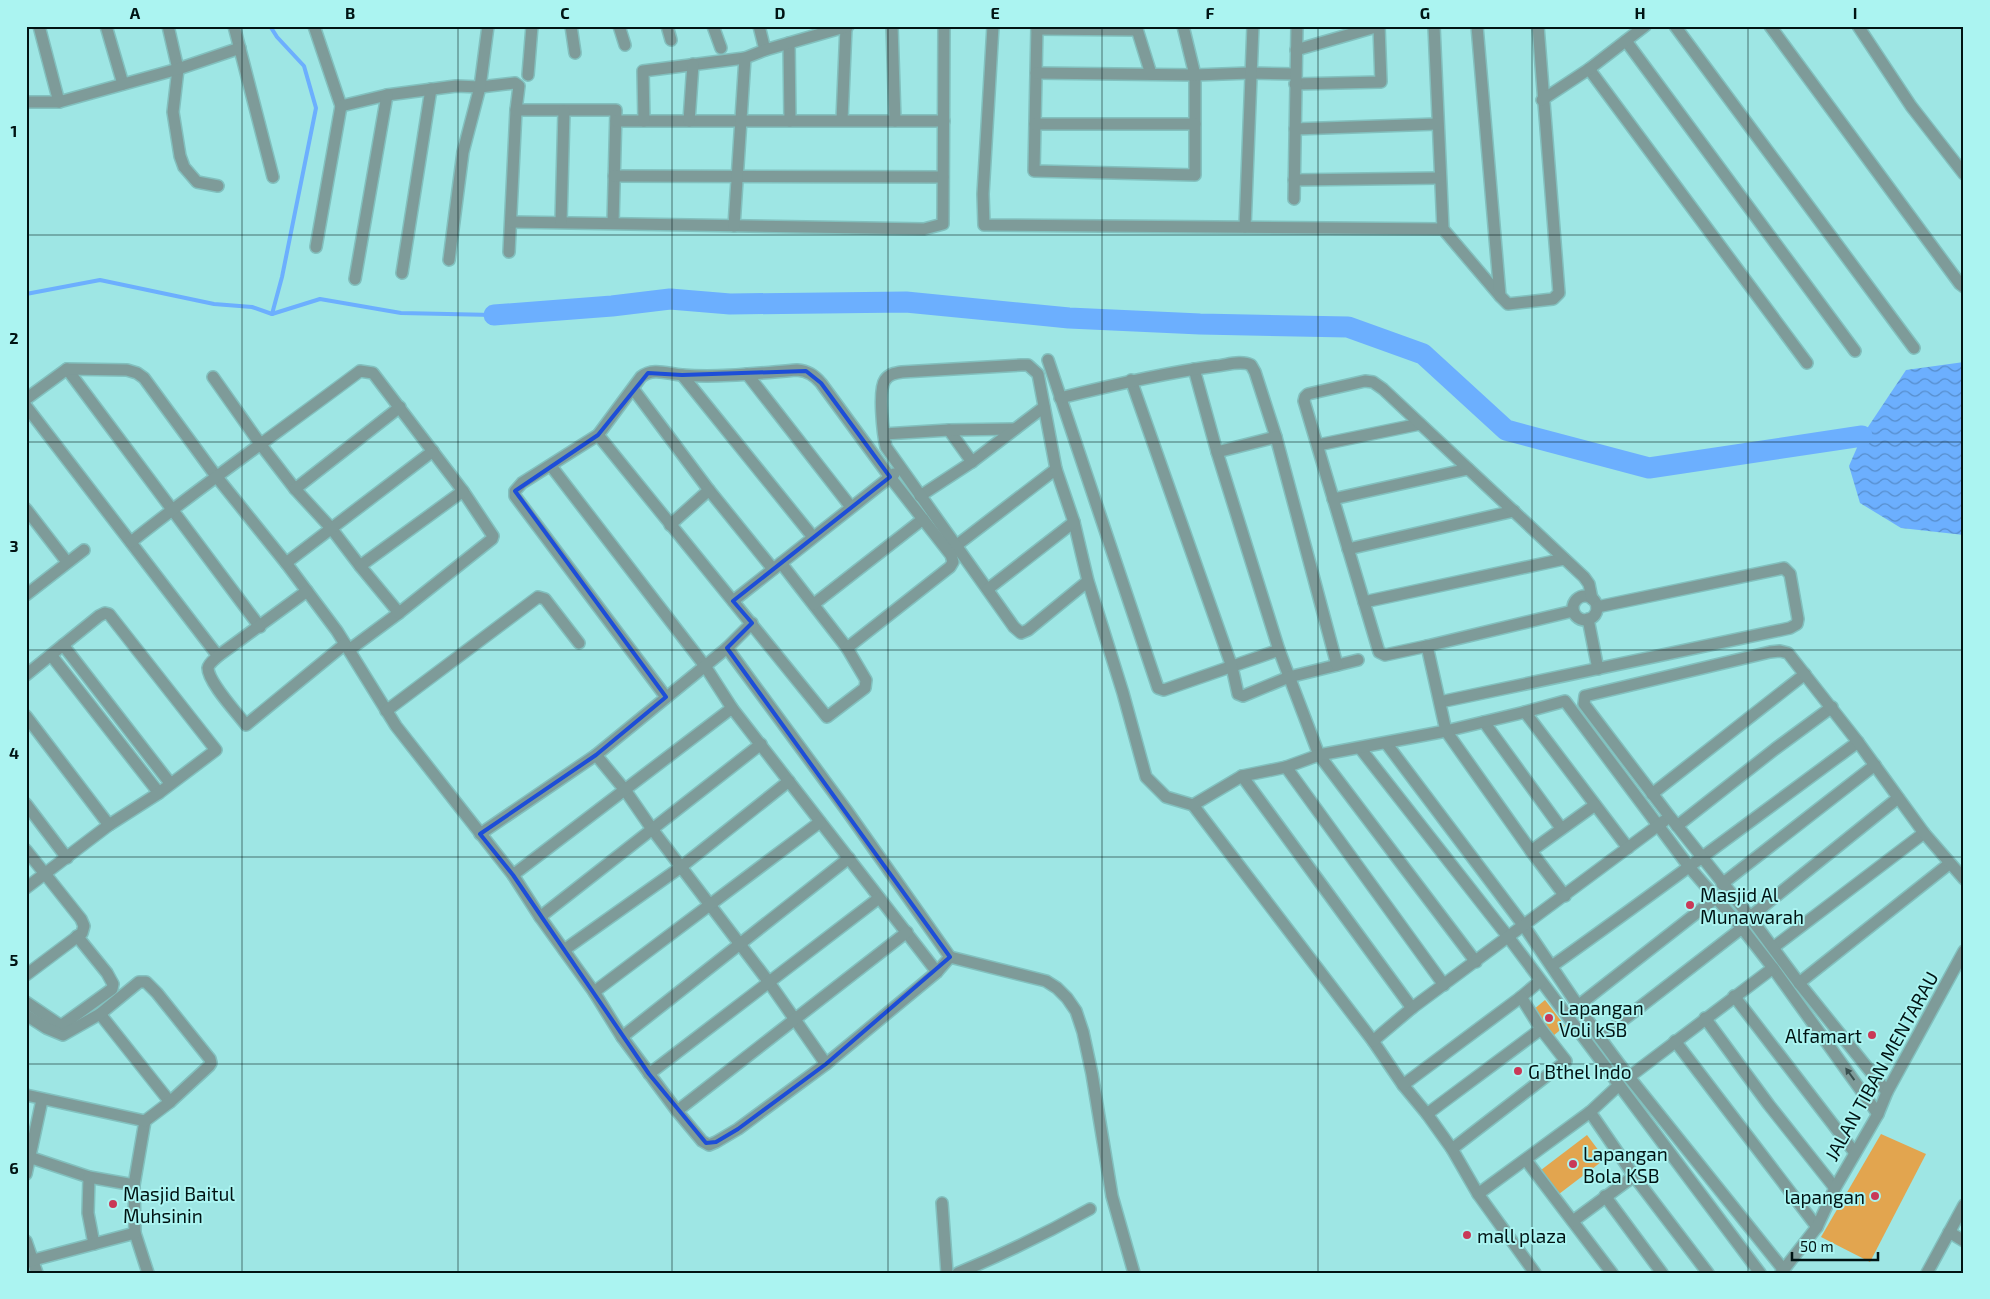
<svg xmlns="http://www.w3.org/2000/svg" width="1990" height="1299" viewBox="0 0 1990 1299" font-family="'Exo 2',sans-serif">
  <defs>
    <pattern id="water-waves" width="16" height="10" patternUnits="userSpaceOnUse" patternTransform="scale(1.25)"><rect width="16" height="10" fill="#6caffe"/><path d="M0 5q4-4 8 0t8 0" fill="none" stroke="#568dcc"/></pattern>
  </defs>
  <rect width="100%" height="100%" fill="#9ee6e4"/>
  <g fill="#e2a54f">
    <path d="M 1545,1000 L 1565,1026 L 1553,1036 L 1533,1010 Z"/>
    <path d="M 1881,1134 L 1926,1154 L 1870,1262 L 1821,1237 Z"/>
    <path d="M 1587,1135 L 1605,1159 L 1559,1194 L 1541,1170 Z"/>
  </g>
  <path fill="url(#water-waves)" d="M 1964,362 L 1964,535 L 1901,528 L 1860,503 L 1849,466 L 1862,436 L 1906,370 Z"/>
  <g fill="none" stroke-linecap="round" stroke-linejoin="round">
    <g stroke="#6caffe" stroke-width="4">
      <path d="M 270,26 L 277,37 L 304,66 L 316,108 L 282,277 L 272,314"/>
      <path d="M 26,294 L 100,280 L 214,304 L 252,307 L 272,314 L 320,299 L 401,313 L 494,315"/>
    </g>
    <path stroke="#6caffe" stroke-width="21" d="M 494,315 L 612,306 L 670,299 L 730,304 L 906,302 L 1069,318 L 1200,324 L 1348,327 L 1423,354 L 1506,430 L 1649,468 L 1862,436"/>
    <g stroke="#82c0be" stroke-width="14">
      <g id="street">
        <path d="M 39,26 L 59,102"/>
        <path d="M 106,26 L 123,84"/>
        <path d="M 168,26 L 178,69 L 173,112 L 180,156 L 184,167 L 197,182 L 218,186"/>
        <path d="M 234,26 L 273,177"/>
        <path d="M 314,26 L 341,106 L 316,247"/>
        <path d="M 571,26 L 575,53"/>
        <path d="M 619,26 L 625,45"/>
        <path d="M 667,26 L 671,40"/>
        <path d="M 713,26 L 721,48"/>
        <path d="M 759,26 L 765,50"/>
        <path d="M 892,26 L 895,121"/>
        <path d="M 993,26 L 983,194 L 984,225 L 1443,229"/>
        <path d="M 1037,26 L 1034,171 L 1195,175 L 1195,75 L 1183,26"/>
        <path d="M 1136,26 L 1151,74"/>
        <path d="M 1434,26 L 1443,229 L 1500,296"/>
        <path d="M 1477,26 L 1500,296 L 1508,304 L 1553,299 L 1559,293 L 1538,26"/>
        <path d="M 1675,26 L 1914,348"/>
        <path d="M 1770,26 L 1960,284 L 1964,287"/>
        <path d="M 1858,26 L 1911,106 L 1964,174"/>
        <path d="M 1037,29 L 1137,30"/>
        <path d="M 1626,41 L 1855,351"/>
        <path d="M 789,43 L 790,121"/>
        <path d="M 1589,69 L 1807,363"/>
        <path d="M 1036,73 L 1195,75 L 1250,73 L 1295,74"/>
        <path d="M 528,75 L 532,26"/>
        <path d="M 1295,84 L 1381,82 L 1379,26 L 1296,50"/>
        <path d="M 1542,100 L 1589,69 L 1645,26"/>
        <path d="M 26,102 L 59,102 L 178,69 L 240,48"/>
        <path d="M 341,106 L 387,95 L 456,86 L 480,87 L 515,83 L 519,86 L 516,110 L 509,252"/>
        <path d="M 516,110 L 616,110 L 613,223"/>
        <path d="M 842,120 L 846,27"/>
        <path d="M 616,121 L 944,121"/>
        <path d="M 644,121 L 643,71 L 745,58"/>
        <path d="M 689,121 L 693,64"/>
        <path d="M 1035,124 L 1195,124"/>
        <path d="M 1295,129 L 1437,124"/>
        <path d="M 614,176 L 943,177"/>
        <path d="M 1294,180 L 1440,178"/>
        <path d="M 1294,199 L 1297,26"/>
        <path d="M 512,222 L 924,229 L 943,224 L 944,26"/>
        <path d="M 561,222 L 564,111"/>
        <path d="M 734,226 L 745,58 L 765,50 L 848,26"/>
        <path d="M 1245,227 L 1253,26"/>
        <path d="M 449,260 L 463,152 L 480,87 L 488,26"/>
        <path d="M 402,273 L 431,89"/>
        <path d="M 355,279 L 387,95"/>
        <path d="M 1048,360 L 1158,688 L 1164,690 L 1279,650"/>
        <path d="M 67,369 L 260,627"/>
        <path d="M 1194,369 L 1217,452 L 1279,650 L 1319,755 L 1476,962"/>
        <path d="M 747,374 L 851,507"/>
        <path d="M 682,375 L 813,537"/>
        <path d="M 213,377 L 261,445 L 295,489 L 331,528 L 360,566"/>
        <path d="M 1131,380 L 1232,667 L 1238,694 L 1243,696 L 1289,677 L 1358,660"/>
        <path d="M 634,390 L 709,490 L 773,569"/>
        <path d="M 1060,398 C 1112,385 1163,373 1216,366 C 1227,365 1241,360 1251,365 L 1255,372 L 1276,437 L 1337,665"/>
        <path d="M 26,399 L 67,369 L 127,370 L 137,373 L 144,378 L 216,476 L 286,563 L 337,631 L 396,726 L 513,875 L 540,917 L 594,992 L 622,1037 L 677,1111 L 702,1141 L 709,1145 L 716,1142 L 738,1129 L 826,1064 L 937,972 L 950,957 L 1046,981 L 1057,988 L 1067,998 L 1076,1011 L 1083,1032 L 1092,1074 L 1112,1196 L 1134,1273"/>
        <path d="M 26,406 L 218,656"/>
        <path d="M 949,430 L 972,462"/>
        <path d="M 884,434 L 949,430 L 1015,429"/>
        <path d="M 598,435 L 827,717 L 865,688 L 866,680 L 847,648 L 781,563"/>
        <path d="M 1318,445 L 1420,424"/>
        <path d="M 1217,452 L 1276,437"/>
        <path d="M 551,466 L 705,666 L 732,708 L 937,972"/>
        <path d="M 295,489 L 400,407"/>
        <path d="M 920,496 L 972,462 L 1044,407"/>
        <path d="M 1333,499 L 1468,469"/>
        <path d="M 26,509 L 67,562"/>
        <path d="M 670,525 L 709,490"/>
        <path d="M 131,542 C 205,483 284,428 360,371 L 373,373 L 463,491 L 493,536 L 492,539 L 399,613 L 349,650"/>
        <path d="M 957,545 L 1056,469"/>
        <path d="M 1348,549 L 1514,511"/>
        <path d="M 286,563 L 433,451"/>
        <path d="M 1088,581 L 1028,630 L 1021,633 L 1014,627 L 886,447 C 883,434 878,390 885,380 C 889,374 895,373 902,372 L 1021,365 L 1028,365 L 1038,374 L 1056,469 L 1074,522 L 1088,581 L 1123,693 L 1146,777 L 1166,797 L 1193,805 L 1373,1041 L 1403,1085 L 1427,1114 L 1452,1149 L 1478,1194 L 1535,1273"/>
        <path d="M 988,589 L 1074,522"/>
        <path d="M 307,591 L 218,656 C 214,660 209,663 208,668 C 208,682 237,713 246,725 L 345,644"/>
        <path d="M 26,595 L 84,550"/>
        <circle cx="1585" cy="608" r="12"/>
        <path d="M 733,601 L 894,474"/>
        <path d="M 1364,602 L 1564,559"/>
        <path d="M 814,604 L 923,519"/>
        <path d="M 399,613 L 360,566 L 463,491"/>
        <path d="M 1588,619 L 1598,669"/>
        <path d="M 63,645 L 170,783"/>
        <path d="M 1427,646 L 1385,655 L 1379,652 L 1304,401 L 1305,397 L 1308,394 L 1365,381 L 1373,382 L 1383,389 L 1584,577 L 1589,584 L 1592,599"/>
        <path d="M 727,648 L 847,811 L 950,957"/>
        <path d="M 51,655 L 159,793"/>
        <path d="M 26,675 L 99,616 L 105,613 L 109,614 L 216,750 L 159,793 L 109,825 L 26,888"/>
        <path d="M 666,697 L 515,496 L 515,491 L 522,483 L 598,435 L 641,377 C 653,367 668,374 682,375 C 720,378 760,373 797,370 C 808,371 814,375 821,383 L 890,477 L 951,555 L 953,562 L 950,567 L 847,648"/>
        <path d="M 1440,702 L 1790,628 L 1797,624 L 1798,619 L 1790,574 L 1784,568 L 1597,607"/>
        <path d="M 386,711 L 538,597 L 545,599 L 579,643"/>
        <path d="M 1525,712 L 1628,848"/>
        <path d="M 26,716 L 109,825"/>
        <path d="M 1484,722 L 1561,828"/>
        <path d="M 1386,743 L 1524,926 L 1600,1038 L 1629,1077 L 1783,1269"/>
        <path d="M 1360,748 L 1509,938 L 1760,1273"/>
        <path d="M 596,755 L 625,790 L 652,829 L 768,981 L 826,1064"/>
        <path d="M 1286,767 L 1444,985"/>
        <path d="M 1242,776 L 1412,1008"/>
        <path d="M 1652,794 L 1805,674"/>
        <path d="M 26,804 L 67,858"/>
        <path d="M 1193,805 L 1242,776 L 1286,767 L 1319,755 L 1446,731 L 1525,712 L 1565,701 L 1690,868 L 1742,928 L 1773,968 L 1878,1114"/>
        <path d="M 1677,826 L 1775,749 L 1832,707"/>
        <path d="M 480,834 L 596,755 L 727,648 L 752,623"/>
        <path d="M 26,850 L 81,919 L 84,926 L 82,933 L 26,975"/>
        <path d="M 1531,851 L 1595,805"/>
        <path d="M 513,875 L 732,708"/>
        <path d="M 1722,884 L 1875,765"/>
        <path d="M 1565,896 L 1531,851 L 1446,731 L 1427,646 L 1573,611"/>
        <path d="M 540,917 L 761,744"/>
        <path d="M 1750,917 L 1898,798"/>
        <path d="M 1774,947 L 1924,833"/>
        <path d="M 564,950 L 681,867 L 789,781"/>
        <path d="M 1552,966 C 1655,893 1756,817 1858,742"/>
        <path d="M 1799,983 L 1949,864"/>
        <path d="M 594,992 L 820,822"/>
        <path d="M 1734,996 L 1855,1153"/>
        <path d="M 26,1002 L 57,1023 L 62,1025 L 112,989 L 113,984 L 107,973 L 77,936"/>
        <path d="M 1579,1005 L 1717,897"/>
        <path d="M 100,1014 L 170,1102"/>
        <path d="M 26,1015 L 46,1028 L 63,1035 L 100,1014 L 139,982 L 146,982 L 157,993 L 210,1059 L 211,1063 L 209,1066 L 170,1102 L 145,1121 L 134,1185 L 135,1233 L 148,1273"/>
        <path d="M 1705,1018 L 1769,1105 L 1835,1188"/>
        <path d="M 622,1037 L 849,858"/>
        <path d="M 1600,1038 L 1742,928"/>
        <path d="M 1373,1041 L 1412,1008 L 1664,821"/>
        <path d="M 1675,1041 L 1817,1227"/>
        <path d="M 649,1074 L 879,898"/>
        <path d="M 1629,1077 L 1773,968"/>
        <path d="M 1403,1085 L 1521,997 L 1540,981"/>
        <path d="M 1887,1092 L 1799,983 L 1750,917 L 1670,817 L 1584,704 L 1585,696 L 1770,652 L 1780,651 L 1788,653 L 1858,742 L 1924,833 L 1964,879"/>
        <path d="M 26,1095 L 145,1121"/>
        <path d="M 677,1111 L 907,932"/>
        <path d="M 1590,1112 L 1634,1176 L 1708,1273"/>
        <path d="M 1427,1114 L 1541,1029"/>
        <path d="M 1452,1149 L 1566,1061 L 1541,1029 L 1521,997"/>
        <path d="M 29,1157 L 89,1177 L 134,1185"/>
        <path d="M 1526,1160 L 1612,1273"/>
        <path d="M 26,1174 L 42,1100"/>
        <path d="M 89,1177 L 88,1213 L 94,1244"/>
        <path d="M 1478,1194 L 1590,1112 L 1619,1085"/>
        <path d="M 1605,1196 L 1662,1273"/>
        <path d="M 942,1203 L 947,1273"/>
        <path d="M 1573,1221 L 1634,1176"/>
        <path d="M 1949,1232 L 1964,1241"/>
        <path d="M 26,1241 L 37,1273"/>
        <path d="M 26,1262 L 135,1233"/>
        <path d="M 958,1273 C 1004,1254 1047,1233 1090,1209"/>
        <path d="M 1781,1273 L 1817,1227 L 1835,1188 L 1878,1114 L 1887,1092 L 1964,951"/>
        <path d="M 1927,1273 L 1964,1205"/>
      </g>
    </g>
    <use href="#street" stroke="#7e9b99" stroke-width="11"/>
  </g>
  <defs><path id="oneway-solid" d="M-6-.8H1V-3.2L6.5 0L1 3.2V.8H-6Z" transform="scale(1.25)"/></defs>
  <use fill="#39504f" href="#oneway-solid" transform="translate(1850 1074) rotate(-126)"/>
  <path fill="none" stroke="#1d4ed8" stroke-width="4" stroke-linejoin="round" d="M 806,371 L 821,383 L 890,477 L 733,601 L 752,623 L 727,648 L 950,957 L 826,1064 L 738,1129 L 716,1142 L 706,1143 L 649,1074 L 513,875 L 480,834 L 596,755 L 666,697 L 515,491 L 598,435 L 648,373 L 682,375 Z"/>
  <path fill="none" stroke="#001313" stroke-width="1" stroke-opacity="0.55" d="M 242,26 L 242,1273M 458,26 L 458,1273M 672,26 L 672,1273M 888,26 L 888,1273M 1102,26 L 1102,1273M 1318,26 L 1318,1273M 1532,26 L 1532,1273M 1748,26 L 1748,1273M 26,235 L 1964,235M 26,442 L 1964,442M 26,650 L 1964,650M 26,857 L 1964,857M 26,1064 L 1964,1064"/>
  <g fill="#c93957" stroke="#abf4f1" stroke-width="2">
    <circle cx="1690" cy="905" r="5"/>
    <circle cx="1549" cy="1018" r="5"/>
    <circle cx="1872" cy="1035" r="5"/>
    <circle cx="1518" cy="1071" r="5"/>
    <circle cx="1573" cy="1164" r="5"/>
    <circle cx="1875" cy="1196" r="5"/>
    <circle cx="113" cy="1204" r="5"/>
    <circle cx="1467" cy="1235" r="5"/>
  </g>
  <g text-anchor="middle" dominant-baseline="central" stroke-width="4" stroke-linejoin="round" paint-order="stroke">
    <g font-size="19" fill="#001313" stroke="#abf4f1" text-anchor="start">
      <text x="1700" y="894">Masjid Al<tspan x="1700" dy="22">Munawarah</tspan></text>
      <text x="1559" y="1007">Lapangan<tspan x="1559" dy="22">Voli kSB</tspan></text>
      <text x="1862" y="1035" text-anchor="end">Alfamart</text>
      <text x="1528" y="1071">G Bthel Indo</text>
      <text x="1583" y="1153">Lapangan<tspan x="1583" dy="22">Bola KSB</tspan></text>
      <text x="123" y="1193">Masjid Baitul<tspan x="123" dy="22">Muhsinin</tspan></text>
      <text x="1865" y="1196" text-anchor="end">lapangan</text>
      <text x="1477" y="1235">mall plaza</text>
    </g>
    <g font-size="19" fill="#001313" stroke="#abf4f1">
      <text transform="translate(1881 1066) rotate(-61)">JALAN TIBAN MENTARAU</text>
    </g>
  </g>
  <rect width="1990" height="1299" fill="none" stroke="#abf4f1" stroke-width="55"/>
  <path d="M1792 1252v8h86v-8" fill="none" stroke="#001313" stroke-width="2.5"/>
  <text x="1800" y="1252" font-size="15" fill="#001313" stroke="#abf4f1" stroke-width="4" paint-order="stroke">50 m</text>
  <rect x="28" y="28" width="1934" height="1244" fill="none" stroke="#001313" stroke-width="2"/>
  <g font-size="16" text-anchor="middle" font-weight="bold" fill="#001313">
    <text x="135" y="19">A</text>
    <text x="350" y="19">B</text>
    <text x="565" y="19">C</text>
    <text x="780" y="19">D</text>
    <text x="995" y="19">E</text>
    <text x="1210" y="19">F</text>
    <text x="1425" y="19">G</text>
    <text x="1640" y="19">H</text>
    <text x="1855" y="19">I</text>
    <text x="14" y="137">1</text>
    <text x="14" y="344">2</text>
    <text x="14" y="552">3</text>
    <text x="14" y="759">4</text>
    <text x="14" y="966">5</text>
    <text x="14" y="1174">6</text>
  </g>
</svg>
